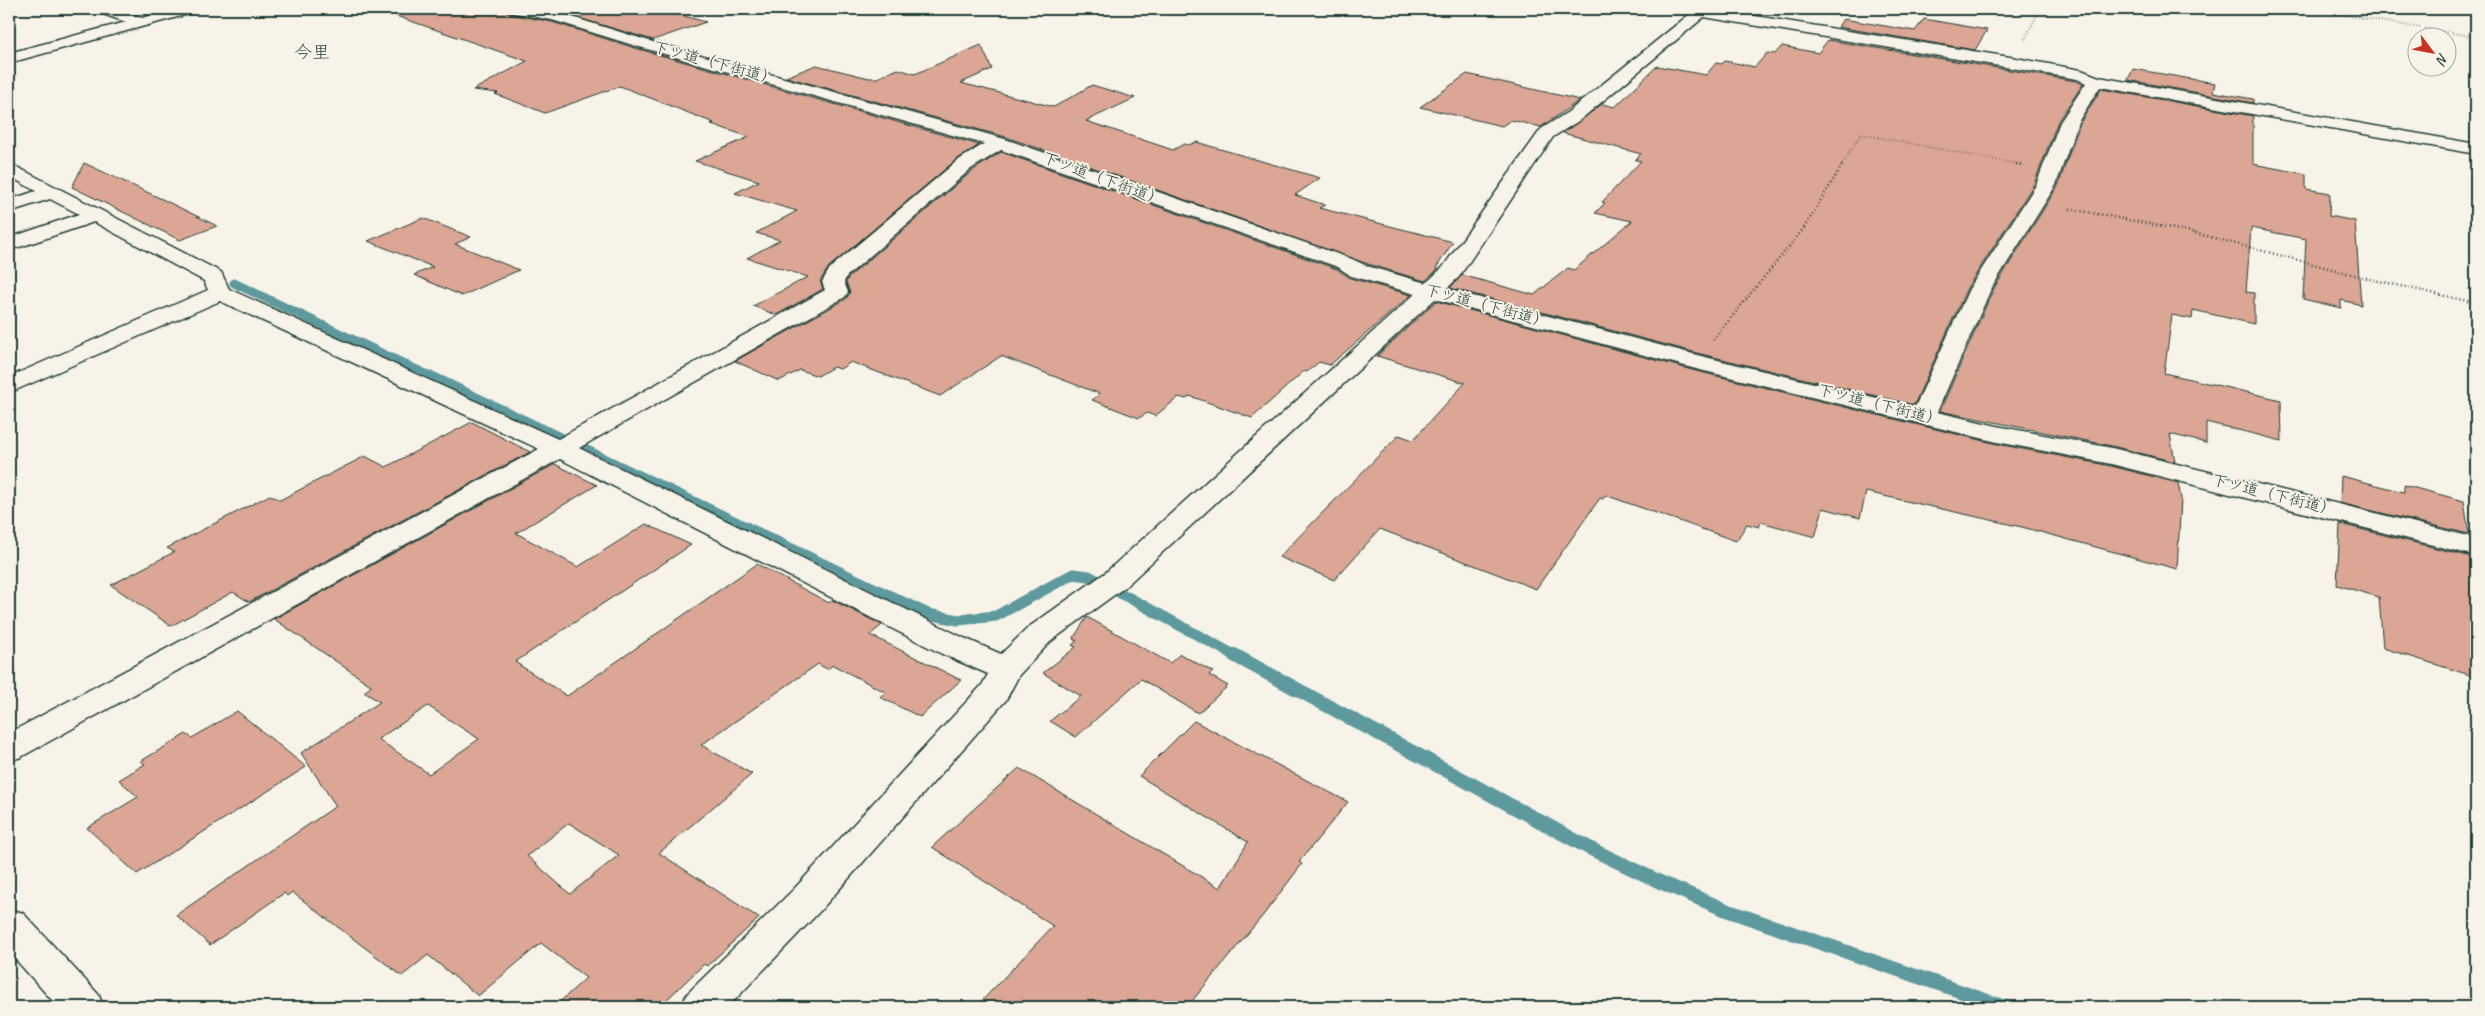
<svg xmlns="http://www.w3.org/2000/svg" width="2485" height="1016" viewBox="0 0 2485 1016" font-family="Caveat,'Klee One',sans-serif">
  <rect width="100%" height="100%" fill="#f7f3e8"/>
  <filter id="ink" filterUnits="userSpaceOnUse"><feTurbulence type="fractalNoise" baseFrequency=".02" numOctaves="2"/><feDisplacementMap in="SourceGraphic" scale="10" xChannelSelector="R" yChannelSelector="G"/><feConvolveMatrix kernelMatrix="1 2 1 2 8 2 1 2 1" color-interpolation-filters="sRGB"/></filter>
  <g filter="url(#ink)">
    <g fill="none" stroke-linecap="round" stroke-linejoin="round">
      <path stroke="#5d999d" stroke-width="9" d="M 234,283 L 434,378"/>
      <path stroke="#5d999d" stroke-width="11" d="M 432,377 L 928,614 L 958,620 L 996,616 L 1073,574 L 1089,576 L 1236,656"/>
      <path stroke="#5d999d" stroke-width="14" d="M 1234,655 L 1591,849 L 1660,882 L 1726,910 L 2005,1007"/>
    </g>
    <g fill="#dca694" stroke="#1f3d34" fill-rule="evenodd">
      <path d="M 390,9 L 505,9 L 509,14 L 552,22 L 635,48 L 979,145 L 956,160 L 829,267 L 820,281 L 823,289 L 776,315 L 753,306 L 808,277 L 747,258 L 780,240 L 756,233 L 797,211 L 735,193 L 759,181 L 695,161 L 749,137 L 711,124 L 714,123 L 620,86 L 545,113 L 495,94 L 498,93 L 473,90 L 527,61 L 390,14 Z"/>
      <path d="M 547,9 L 658,9 L 706,22 L 653,40 Z"/>
      <path d="M 1843,19 L 1915,31 L 1924,19 L 1987,30 L 1975,50 L 1838,27 Z"/>
      <path d="M 1828,40 L 2076,81 L 2083,84 L 2058,121 L 2034,184 L 1967,288 L 1914,405 L 1701,354 L 1450,288 L 1462,275 L 1534,295 L 1568,268 L 1574,270 L 1632,221 L 1595,213 L 1605,203 L 1602,202 L 1641,161 L 1635,160 L 1641,154 L 1563,133 L 1602,104 L 1615,107 L 1657,66 L 1706,75 L 1716,63 L 1722,64 L 1725,61 L 1755,67 L 1767,53 L 1775,54 L 1782,46 L 1818,53 Z"/>
      <path d="M 981,45 L 992,69 L 961,83 L 1054,107 L 1092,85 L 1135,98 L 1086,121 L 1173,150 L 1184,144 L 1189,145 L 1196,142 L 1320,178 L 1295,195 L 1325,205 L 1319,208 L 1453,242 L 1436,268 L 1438,269 L 1425,281 L 1368,264 L 1006,137 L 786,77 L 816,65 L 869,78 L 877,78 L 898,69 L 915,74 Z"/>
      <path d="M 2133,69 L 2215,83 L 2213,92 L 2253,99 L 2253,103 L 2128,80 Z"/>
      <path d="M 1467,74 L 1506,83 L 1580,100 L 1541,127 L 1511,120 L 1502,126 L 1420,107 Z"/>
      <path d="M 2101,89 L 2253,116 L 2253,164 L 2306,174 L 2306,189 L 2330,193 L 2329,216 L 2355,221 L 2361,305 L 2341,300 L 2341,308 L 2303,299 L 2306,239 L 2251,228 L 2246,292 L 2254,293 L 2254,324 L 2193,310 L 2192,319 L 2172,315 L 2164,373 L 2281,400 L 2282,441 L 2206,422 L 2206,443 L 2170,434 L 2175,462 L 2112,446 L 1940,411 L 1993,290 L 2058,186 L 2080,123 Z"/>
      <path d="M 1001,152 L 1337,269 L 1350,278 L 1411,295 L 1330,365 L 1319,362 L 1307,372 L 1304,371 L 1252,418 L 1190,396 L 1186,399 L 1179,397 L 1155,416 L 1147,413 L 1139,418 L 1092,400 L 1100,394 L 1001,356 L 940,396 L 851,362 L 840,369 L 833,367 L 818,376 L 800,370 L 779,381 L 735,361 L 846,299 L 850,293 L 846,282 L 849,277 L 972,171 Z"/>
      <path d="M 84,163 L 164,200 L 217,226 L 180,240 L 72,187 Z"/>
      <path d="M 423,218 L 471,237 L 455,244 L 519,270 L 462,296 L 414,275 L 433,267 L 368,241 Z"/>
      <path d="M 1436,301 L 1696,371 L 1997,444 L 2111,466 L 2178,483 L 2181,498 L 2177,569 L 2022,527 L 1866,492 L 1860,518 L 1823,508 L 1815,537 L 1761,522 L 1759,527 L 1747,524 L 1736,541 L 1605,495 L 1603,499 L 1600,498 L 1536,589 L 1380,529 L 1334,580 L 1279,557 L 1399,435 L 1413,440 L 1465,383 L 1377,356 Z"/>
      <path d="M 472,422 L 530,452 L 249,602 L 233,592 L 171,626 L 111,585 L 174,552 L 167,548 L 270,495 L 280,500 L 365,456 L 386,467 Z"/>
      <path d="M 555,464 L 597,485 L 516,533 L 578,567 L 646,524 L 691,545 L 515,662 L 567,696 L 757,564 L 829,603 L 832,600 L 882,625 L 870,635 L 961,680 L 920,717 L 880,697 L 885,692 L 833,665 L 827,669 L 818,664 L 701,745 L 752,774 L 659,853 L 759,918 L 707,966 L 704,964 L 659,1007 L 554,1007 L 586,978 L 541,943 L 478,996 L 428,955 L 402,976 L 292,892 L 287,896 L 284,893 L 210,945 L 176,915 L 336,806 L 301,753 L 380,702 L 364,692 L 372,686 L 274,619 ZM 428,706 L 479,739 L 429,774 L 378,739 ZM 569,823 L 619,855 L 570,894 L 527,856 Z"/>
      <path d="M 2341,476 L 2404,492 L 2404,485 L 2464,501 L 2469,534 L 2340,503 Z"/>
      <path d="M 2340,524 L 2472,557 L 2473,566 L 2476,567 L 2476,677 L 2383,648 L 2379,597 L 2337,585 Z"/>
      <path d="M 1087,617 L 1170,663 L 1180,654 L 1213,672 L 1209,675 L 1228,686 L 1198,713 L 1141,679 L 1076,737 L 1050,721 L 1081,696 L 1043,673 L 1076,647 L 1072,645 L 1077,641 L 1073,639 Z"/>
      <path d="M 237,711 L 306,767 L 137,874 L 87,828 L 138,797 L 119,780 L 145,764 L 141,761 L 186,734 L 192,738 Z"/>
      <path d="M 1194,721 L 1348,802 L 1299,862 L 1302,864 L 1264,914 L 1187,1007 L 976,1007 L 1053,926 L 932,847 L 1019,768 L 1220,888 L 1248,842 L 1139,776 Z"/>
    </g>
    <g fill="none" stroke-linecap="round" stroke-linejoin="round">
      <g stroke="#1f3d34" stroke-width="3">
        <g id="street">
          <path d="M 95,9 L 116,9 L 142,18 L 175,9 L 198,9 L 196,12 L 9,63 L 9,53 L 126,22 L 97,12 Z"/>
          <path d="M 507,9 L 538,9 L 559,13 L 646,40 L 1005,139 L 1352,259 L 1367,266 L 1426,283 L 1443,267 L 1541,129 L 1568,112 L 1696,9 L 1712,9 L 2016,58 L 2081,70 L 2099,77 L 2476,144 L 2476,154 L 2100,87 L 2078,122 L 2056,185 L 1991,289 L 1937,412 L 1997,426 L 2112,448 L 2476,538 L 2476,556 L 2111,464 L 1997,442 L 1696,369 L 1435,299 L 1125,587 L 1051,641 L 1019,675 L 1006,700 L 820,911 L 728,1007 L 681,1007 L 687,994 L 794,889 L 982,685 L 988,674 L 942,654 L 560,459 L 21,757 L 9,761 L 9,733 L 539,449 L 220,301 L 9,393 L 9,377 L 208,290 L 204,281 L 94,222 L 23,246 L 16,248 L 9,246 L 9,238 L 79,214 L 50,199 L 9,212 L 9,200 L 36,191 L 9,176 L 9,163 L 221,272 L 229,289 L 558,439 L 825,290 L 822,282 L 830,268 L 957,161 L 984,144 L 636,46 L 552,20 L 509,12 ZM 1704,17 L 2077,79 L 2086,83 L 2060,122 L 2036,185 L 1969,289 L 1915,407 L 1701,356 L 1446,289 L 1459,277 L 1553,137 L 1580,120 ZM 1001,150 L 1338,267 L 1351,276 L 1415,294 L 1105,573 L 1029,627 L 1001,654 L 964,638 L 579,448 L 845,297 L 848,292 L 844,282 L 847,276 L 971,169 Z"/>
        </g>
      </g>
      <g stroke="#1f3d34" stroke-width="3">
        <path id="highway" d="M 9,909 L 23,913 L 98,994 L 104,1007 L 58,1007 L 9,952 Z"/>
      </g>
      <g stroke="#1f3d34" stroke-width="2" stroke-dasharray="0.5 2.5" stroke-linecap="butt">
        <path d="M 2307,9 L 2476,37"/>
        <path d="M 2025,39 L 2040,9"/>
        <path d="M 1842,165 L 1861,134 L 2023,165"/>
      </g>
      <g stroke="#1f3d34" stroke-width="2.5" stroke-dasharray="1 3" stroke-linecap="butt">
        <path d="M 2016,164 L 2023,165"/>
        <path d="M 2066,208 L 2191,232 L 2370,279 L 2476,303"/>
        <path d="M 1713,340 L 1804,228 L 1843,164"/>
      </g>
      <use href="#street" fill="#f7f3e8" fill-rule="evenodd"/>
      <use href="#highway" fill="#f7f3e8" fill-rule="evenodd"/>
    </g>
  </g>
  <g text-anchor="middle" dominant-baseline="central" stroke-width="4" stroke-linejoin="round" paint-order="stroke">
    <g font-size="16" fill="#1f3d34" stroke="#f7f3e8">
      <text transform="translate(715 63) rotate(15)">下ツ道（下街道）</text>
      <text transform="translate(1103 179) rotate(20)">下ツ道（下街道）</text>
      <text transform="translate(1487 306) rotate(15)">下ツ道（下街道）</text>
      <text transform="translate(1880 405) rotate(14)">下ツ道（下街道）</text>
      <text transform="translate(2274 495) rotate(14)">下ツ道（下街道）</text>
    </g>
    <g font-size="18" fill="#1f3d34" stroke="#f7f3e8">
      <text x="312" y="52">今里</text>
    </g>
  </g>
  <rect width="2485" height="1016" fill="none" stroke="#f7f3e8" stroke-width="30"/>
  <rect x="15" y="15" width="2455" height="986" fill="none" stroke="#1f3d34" stroke-width="2" filter="url(#ink)"/>
  <g transform="translate(2432 52) rotate(122)"><circle r="24" fill="#f7f3e8" stroke="#a1aaa0"/>
  <path d="M0-4L9 19L0 12L-9 19Z" fill="#c8321e"/>
  <text y="-8" font-size="14" font-weight="bold" text-anchor="middle" fill="#1f3d34">N</text>
  </g>
</svg>
